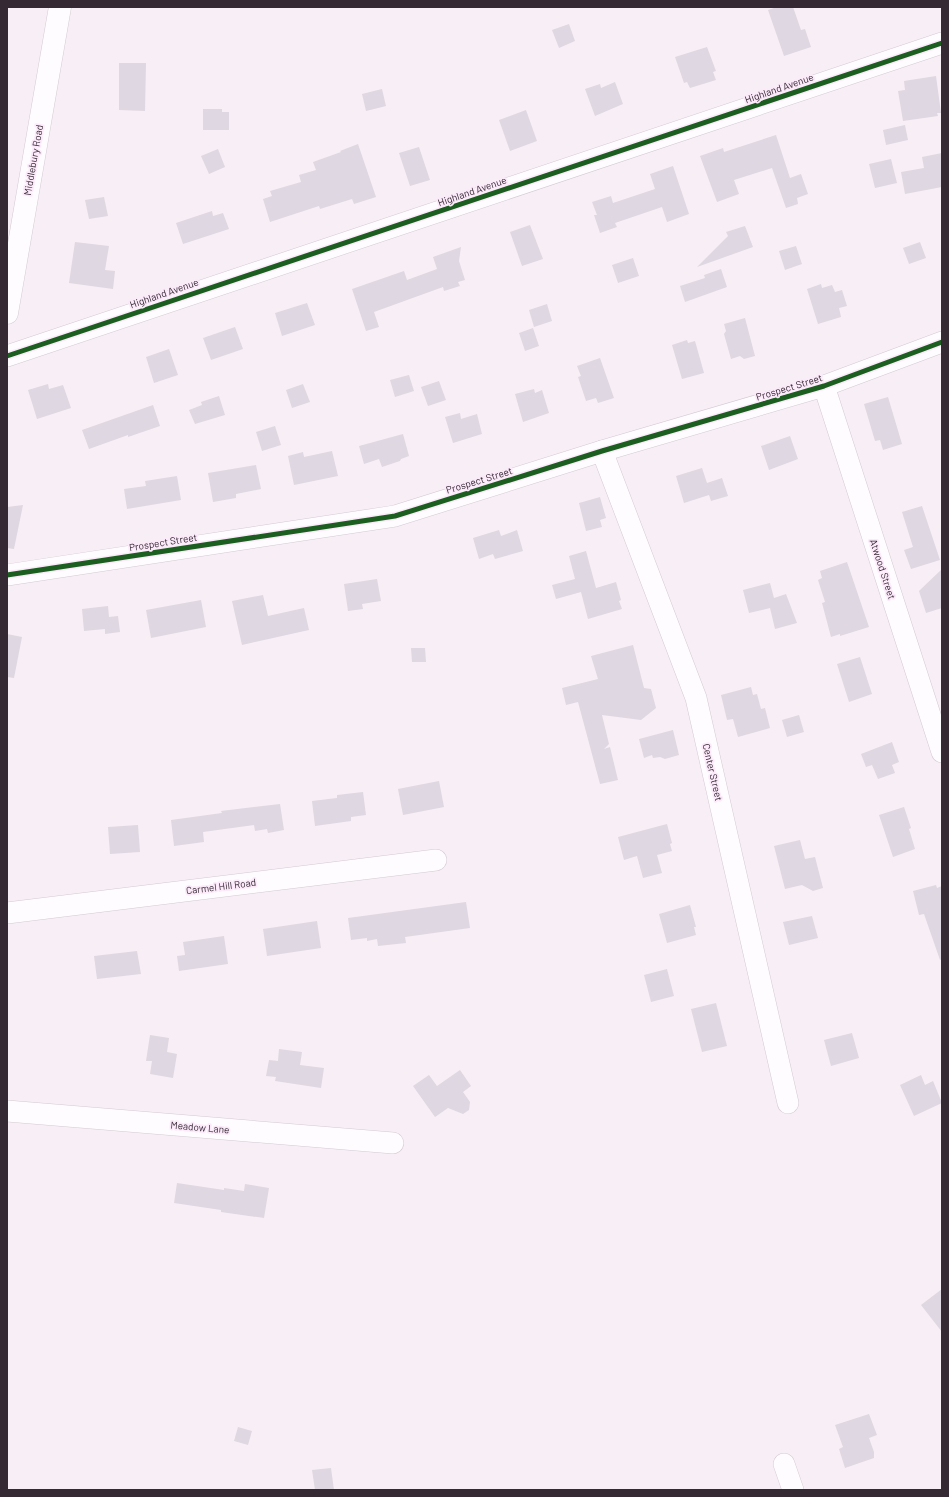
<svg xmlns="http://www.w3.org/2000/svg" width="949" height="1497" viewBox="0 0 949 1497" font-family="Barlow,sans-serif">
  <rect width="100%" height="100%" fill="#f8eef6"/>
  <g fill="#dfd7e1">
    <path d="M 777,7 L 793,7 L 801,30 L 805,29 L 811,47 L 784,56 L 768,10 Z"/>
    <path d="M 569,24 L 575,41 L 559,48 L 552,30 Z"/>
    <path d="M 707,47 L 716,71 L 713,72 L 716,80 L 690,88 L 687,82 L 684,83 L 675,57 Z"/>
    <path d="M 119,63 L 146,63 L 145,111 L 119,110 Z"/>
    <path d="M 936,76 L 941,113 L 937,113 L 938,116 L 903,121 L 898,91 L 905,90 L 904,81 Z"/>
    <path d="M 615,82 L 623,104 L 595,116 L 585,89 L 600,84 L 601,88 Z"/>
    <path d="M 382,89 L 386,106 L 366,111 L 362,94 Z"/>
    <path d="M 203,109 L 222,109 L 222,112 L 229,112 L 229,130 L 203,130 Z"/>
    <path d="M 526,110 L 537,141 L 510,151 L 499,120 Z"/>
    <path d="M 905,125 L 908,140 L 886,145 L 883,130 Z"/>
    <path d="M 776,135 L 790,178 L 801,174 L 808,194 L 797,198 L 798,204 L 786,208 L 772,168 L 734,180 L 739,194 L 717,202 L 700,156 L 723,148 L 724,152 Z"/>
    <path d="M 358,144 L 376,197 L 354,204 L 352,199 L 320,209 L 319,206 L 270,222 L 263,199 L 272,196 L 270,191 L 301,182 L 299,175 L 316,170 L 313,162 L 341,152 L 340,151 Z"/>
    <path d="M 419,147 L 430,180 L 410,186 L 399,153 Z"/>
    <path d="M 218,149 L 225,167 L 209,174 L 201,156 Z"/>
    <path d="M 942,153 L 942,187 L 905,194 L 901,172 L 924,168 L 922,157 Z"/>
    <path d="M 891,159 L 897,183 L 875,188 L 869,164 Z"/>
    <path d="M 673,166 L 689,214 L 667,222 L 662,207 L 615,223 L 617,227 L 600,233 L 594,215 L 597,215 L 592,202 L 611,196 L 613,203 L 655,189 L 650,174 Z"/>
    <path d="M 104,197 L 108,216 L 89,219 L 85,200 Z"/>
    <path d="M 212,211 L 213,216 L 223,213 L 229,229 L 183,244 L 176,223 Z"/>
    <path d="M 530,225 L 543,259 L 522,266 L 510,232 Z"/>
    <path d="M 745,226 L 753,247 L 697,267 L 728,236 L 726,232 Z"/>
    <path d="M 75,242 L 109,246 L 105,270 L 115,271 L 113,289 L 69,283 Z"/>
    <path d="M 920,242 L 926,258 L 909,264 L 903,248 Z"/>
    <path d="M 796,246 L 802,264 L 785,270 L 779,251 Z"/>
    <path d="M 461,247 L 459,261 L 465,280 L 458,282 L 460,286 L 444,291 L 443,287 L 374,312 L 379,327 L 366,331 L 352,289 L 404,271 L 407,280 L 437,269 L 433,257 Z"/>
    <path d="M 633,258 L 639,276 L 618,283 L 612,265 Z"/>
    <path d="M 721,269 L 727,287 L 685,302 L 680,286 L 705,278 L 704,275 Z"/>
    <path d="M 821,284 L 822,288 L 832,285 L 835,292 L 842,290 L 847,306 L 839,308 L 841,317 L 818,324 L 807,289 Z"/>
    <path d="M 307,303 L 315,325 L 282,336 L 275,313 Z"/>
    <path d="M 547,304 L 552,321 L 534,327 L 529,310 Z"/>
    <path d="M 745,318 L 755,356 L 744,359 L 740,356 L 731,359 L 724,334 L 726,331 L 724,324 Z"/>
    <path d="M 235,327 L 243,349 L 211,360 L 203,338 Z"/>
    <path d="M 533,328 L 539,346 L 525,351 L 519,333 Z"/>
    <path d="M 687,340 L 688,343 L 695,341 L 704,373 L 682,379 L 672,345 Z"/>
    <path d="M 169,349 L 178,375 L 154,383 L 146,357 Z"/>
    <path d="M 600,358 L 614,398 L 598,403 L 596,398 L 586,401 L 578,377 L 581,376 L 577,366 Z"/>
    <path d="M 409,375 L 414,391 L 395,397 L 390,380 Z"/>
    <path d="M 439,381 L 446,400 L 428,406 L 421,387 Z"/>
    <path d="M 48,384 L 49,389 L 63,385 L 71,408 L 37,419 L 28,390 Z"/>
    <path d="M 303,384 L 310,402 L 292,408 L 286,390 Z"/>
    <path d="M 534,389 L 535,393 L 542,390 L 549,413 L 523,422 L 515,394 Z"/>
    <path d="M 219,396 L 225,415 L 195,424 L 189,410 L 202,405 L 201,402 Z"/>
    <path d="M 888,397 L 902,444 L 883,450 L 880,440 L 875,441 L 864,404 Z"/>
    <path d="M 153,405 L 160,426 L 128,437 L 128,435 L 89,449 L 82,430 Z"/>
    <path d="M 460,413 L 461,419 L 477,414 L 482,434 L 453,443 L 445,417 Z"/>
    <path d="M 275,426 L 281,445 L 262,451 L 256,432 Z"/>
    <path d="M 403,434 L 409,456 L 401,459 L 400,461 L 382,467 L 379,459 L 364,464 L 359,446 Z"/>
    <path d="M 790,436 L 798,459 L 769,470 L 761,446 Z"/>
    <path d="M 332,451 L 338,476 L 294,485 L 288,456 L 303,452 L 304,457 Z"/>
    <path d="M 256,465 L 261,489 L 236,494 L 236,498 L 213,502 L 208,473 Z"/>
    <path d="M 702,468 L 707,483 L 722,478 L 728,496 L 711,501 L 709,495 L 684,503 L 676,476 Z"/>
    <path d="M 177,476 L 181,500 L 127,509 L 124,489 L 146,486 L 145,481 Z"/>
    <path d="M 600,497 L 606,518 L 600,520 L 602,527 L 586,531 L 579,503 Z"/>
    <path d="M 23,505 L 14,549 L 7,548 L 7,507 Z"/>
    <path d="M 922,506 L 940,560 L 911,569 L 904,550 L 913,547 L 902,512 Z"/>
    <path d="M 499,530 L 501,536 L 517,530 L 523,551 L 495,559 L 493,554 L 479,559 L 473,538 Z"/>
    <path d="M 586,551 L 596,588 L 616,582 L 621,600 L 619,601 L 622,609 L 588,619 L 581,592 L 556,599 L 552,585 L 575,579 L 569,556 Z"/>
    <path d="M 847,562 L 869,627 L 840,636 L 840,634 L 831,637 L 822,603 L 825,602 L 818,580 L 822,578 L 820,571 Z"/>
    <path d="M 942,569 L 942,608 L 926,613 L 919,591 Z"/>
    <path d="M 377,579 L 381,601 L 362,604 L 363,609 L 348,611 L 344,584 Z"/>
    <path d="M 770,583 L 774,598 L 786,594 L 797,623 L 775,629 L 770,608 L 749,613 L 743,590 Z"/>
    <path d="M 263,595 L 268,616 L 304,608 L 309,630 L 242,645 L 232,601 Z"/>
    <path d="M 201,600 L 206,627 L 151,638 L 146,610 Z"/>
    <path d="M 108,606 L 109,617 L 118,616 L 120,632 L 105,634 L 105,629 L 84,631 L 82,609 Z"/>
    <path d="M 7,634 L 22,637 L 14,678 L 7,677 Z"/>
    <path d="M 633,645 L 644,688 L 651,689 L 656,708 L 641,720 L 602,715 L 609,744 L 604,749 L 610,747 L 618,780 L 600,784 L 578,702 L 566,705 L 562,688 L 598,679 L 591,656 Z"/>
    <path d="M 411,648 L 425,648 L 426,662 L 412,662 Z"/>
    <path d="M 860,657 L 872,694 L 849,702 L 837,664 Z"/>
    <path d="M 751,687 L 753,695 L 757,694 L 761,709 L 765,708 L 770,728 L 738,737 L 733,719 L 727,720 L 721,695 Z"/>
    <path d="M 799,715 L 804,732 L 787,737 L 782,720 Z"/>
    <path d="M 673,730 L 679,755 L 665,759 L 660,757 L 653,758 L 652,755 L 644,758 L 639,739 Z"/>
    <path d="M 892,742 L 899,762 L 892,765 L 895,773 L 878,779 L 872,765 L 866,767 L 861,754 Z"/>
    <path d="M 439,781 L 444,807 L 403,815 L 398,789 Z"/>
    <path d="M 363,792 L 366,815 L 351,817 L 351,821 L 315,826 L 312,801 L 337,798 L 337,795 Z"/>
    <path d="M 280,804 L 284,830 L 268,833 L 267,829 L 255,831 L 254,825 L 203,832 L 204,842 L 174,846 L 171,820 L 222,813 L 221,811 Z"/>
    <path d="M 904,807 L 911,828 L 909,829 L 915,849 L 893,857 L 879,815 Z"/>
    <path d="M 667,824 L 672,843 L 670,844 L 672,851 L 657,855 L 662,873 L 643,878 L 637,856 L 624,860 L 618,837 Z"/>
    <path d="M 138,825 L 140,852 L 110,854 L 108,827 Z"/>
    <path d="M 800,840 L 805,859 L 815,857 L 823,888 L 813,891 L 802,885 L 785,889 L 774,846 Z"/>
    <path d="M 936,885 L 937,888 L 942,886 L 942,959 L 940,960 L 924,914 L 919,915 L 913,891 Z"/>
    <path d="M 466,902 L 470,928 L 405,937 L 406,943 L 378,946 L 377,939 L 367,941 L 367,938 L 351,940 L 348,918 Z"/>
    <path d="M 690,905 L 696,927 L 694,927 L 696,935 L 667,943 L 659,914 Z"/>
    <path d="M 812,916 L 818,938 L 789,945 L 783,922 Z"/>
    <path d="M 317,921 L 321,948 L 267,956 L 263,929 Z"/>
    <path d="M 224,936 L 228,964 L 179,971 L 177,956 L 185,955 L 183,942 Z"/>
    <path d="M 137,951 L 141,974 L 97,979 L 94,956 Z"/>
    <path d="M 667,969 L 674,996 L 651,1002 L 644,975 Z"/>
    <path d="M 716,1003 L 727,1046 L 702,1052 L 691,1009 Z"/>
    <path d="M 852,1033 L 859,1058 L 831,1066 L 824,1040 Z"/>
    <path d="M 150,1035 L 169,1038 L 167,1052 L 177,1054 L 173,1078 L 150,1074 L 152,1061 L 146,1061 Z"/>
    <path d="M 279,1049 L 302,1052 L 300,1065 L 324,1068 L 321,1088 L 275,1081 L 276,1077 L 266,1076 L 269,1060 L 278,1061 Z"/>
    <path d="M 460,1070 L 471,1086 L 463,1092 L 470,1102 L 469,1110 L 463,1114 L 448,1108 L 435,1117 L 413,1086 L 429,1075 L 437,1086 Z"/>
    <path d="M 921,1075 L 925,1085 L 933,1081 L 942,1103 L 914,1116 L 900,1085 Z"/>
    <path d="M 177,1183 L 224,1190 L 224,1188 L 244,1191 L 245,1184 L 269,1188 L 264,1218 L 221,1212 L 221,1210 L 174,1203 Z"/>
    <path d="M 942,1289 L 942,1332 L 921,1305 Z"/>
    <path d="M 869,1414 L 877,1435 L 869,1438 L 874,1452 L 874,1458 L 845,1468 L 839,1449 L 843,1447 L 835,1425 Z"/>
    <path d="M 238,1427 L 252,1431 L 248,1445 L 234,1441 Z"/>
    <path d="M 331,1468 L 334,1490 L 315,1490 L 312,1470 Z"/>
  </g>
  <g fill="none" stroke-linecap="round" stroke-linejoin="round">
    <g stroke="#d4cad3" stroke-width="22">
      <g id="street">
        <path d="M 7,356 L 942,43"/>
        <path d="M 824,386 L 942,752"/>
        <path d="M 602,451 L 696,698 L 788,1103"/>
        <path d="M 7,575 L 395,516 L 602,451 L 824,386 L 942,342"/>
        <path d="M 7,913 L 436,860"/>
        <path d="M 7,1111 L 393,1143"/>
        <path d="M 784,1464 L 793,1490"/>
      </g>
    </g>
    <g stroke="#d4cad3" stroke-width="23">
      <path id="secondary" d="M 7,313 L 60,7"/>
    </g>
    <use href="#street" stroke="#fefcfe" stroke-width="21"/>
    <use href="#secondary" stroke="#fefcfe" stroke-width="22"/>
    <g stroke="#fceafa" stroke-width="8">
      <g id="cycleway">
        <path d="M 7,356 L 942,43"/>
        <path d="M 7,575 L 395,516 L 602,451 L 824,386 L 942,342"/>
      </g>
    </g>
    <use href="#cycleway" stroke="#1b5e20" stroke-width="5"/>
  </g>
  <g text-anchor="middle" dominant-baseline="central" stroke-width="3.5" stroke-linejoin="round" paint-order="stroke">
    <g font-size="10" fill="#352934" stroke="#fceafa">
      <text transform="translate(779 88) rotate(-19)">Highland Avenue</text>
      <text transform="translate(33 160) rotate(-80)">Middlebury Road</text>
      <text transform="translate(472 191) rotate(-19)">Highland Avenue</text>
      <text transform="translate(164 293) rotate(-19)">Highland Avenue</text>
      <text transform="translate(789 387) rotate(-17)">Prospect Street</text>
      <text transform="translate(479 480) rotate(-17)">Prospect Street</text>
      <text transform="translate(163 542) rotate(-9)">Prospect Street</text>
      <text transform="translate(883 569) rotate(72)">Atwood Street</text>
      <text transform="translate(713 772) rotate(77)">Center Street</text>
      <text transform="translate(221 886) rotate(-7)">Carmel Hill Road</text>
      <text transform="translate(200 1127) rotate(5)">Meadow Lane</text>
    </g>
  </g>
  <rect width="949" height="1497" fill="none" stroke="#352934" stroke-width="16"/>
</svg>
